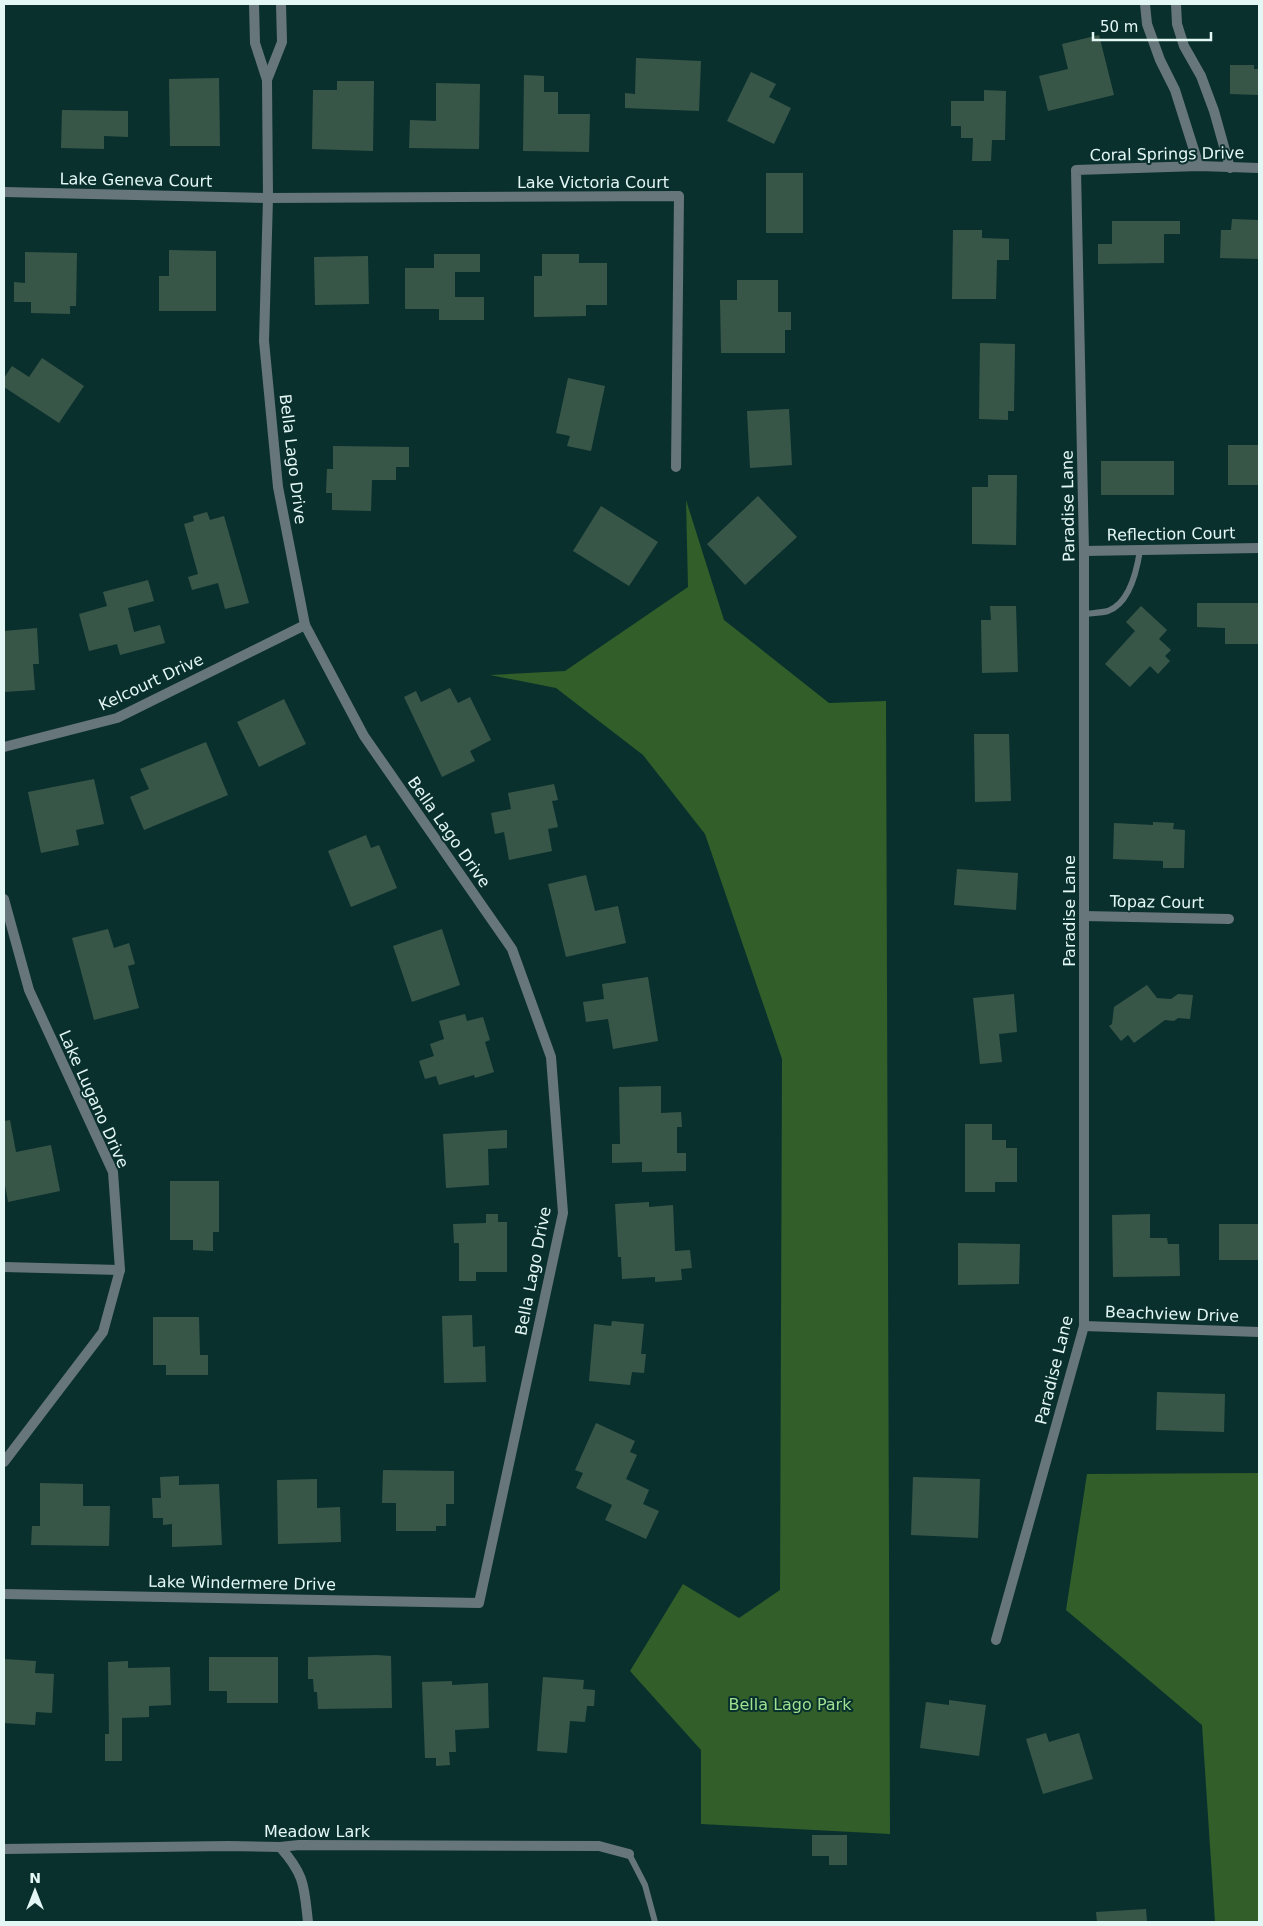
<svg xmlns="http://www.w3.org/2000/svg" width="1263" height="1926" viewBox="0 0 1263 1926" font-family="'DejaVu Sans',sans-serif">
  <rect width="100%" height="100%" fill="#0a302e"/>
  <g fill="#315e29">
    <path d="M 686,500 L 724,620 L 829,703 L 886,701 L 890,1834 L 701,1824 L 701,1750 L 630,1671 L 683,1584 L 739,1618 L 780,1590 L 782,1059 L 705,834 L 643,755 L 556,688 L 490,675 L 565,671 L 688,587 Z"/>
    <path d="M 1259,1473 L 1259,1922 L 1215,1922 L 1202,1725 L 1066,1610 L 1087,1474 Z"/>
  </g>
  <g fill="#385648">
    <path d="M 1099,35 L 1114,95 L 1048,111 L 1039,76 L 1068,69 L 1062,44 Z"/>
    <path d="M 636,58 L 701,61 L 699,111 L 625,108 L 625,93 L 635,94 Z"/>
    <path d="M 1230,65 L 1254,65 L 1254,69 L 1259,69 L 1259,95 L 1230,94 Z"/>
    <path d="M 751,72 L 776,84 L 769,97 L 791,108 L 774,144 L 727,121 Z"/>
    <path d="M 524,75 L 544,76 L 544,92 L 558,92 L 558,114 L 590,114 L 589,152 L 523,151 Z"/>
    <path d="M 219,78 L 220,146 L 170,146 L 169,79 Z"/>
    <path d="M 337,81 L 374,81 L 373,151 L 312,149 L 313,90 L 337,90 Z"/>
    <path d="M 436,83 L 480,84 L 479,149 L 409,148 L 410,120 L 436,121 Z"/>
    <path d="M 984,90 L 1006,91 L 1005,140 L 992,140 L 991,161 L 972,161 L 973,138 L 961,138 L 961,126 L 951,126 L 951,101 L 984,101 Z"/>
    <path d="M 62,110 L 128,111 L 128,137 L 104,136 L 104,149 L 61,148 Z"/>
    <rect x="766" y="173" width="37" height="60"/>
    <path d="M 1232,219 L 1259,220 L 1259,259 L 1220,258 L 1221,230 L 1231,230 Z"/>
    <path d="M 1112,221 L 1180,221 L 1180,234 L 1164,234 L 1164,263 L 1098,264 L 1098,244 L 1112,244 Z"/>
    <path d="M 953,230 L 982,230 L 982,238 L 1009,239 L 1009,260 L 997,260 L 996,299 L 952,299 Z"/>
    <path d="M 169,250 L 216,251 L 216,311 L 159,311 L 159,276 L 169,276 Z"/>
    <path d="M 25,252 L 77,253 L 76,306 L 70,306 L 70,314 L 31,313 L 31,302 L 14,302 L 14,282 L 25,283 Z"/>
    <path d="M 434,254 L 480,254 L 480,272 L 455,272 L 455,297 L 484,297 L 484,320 L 439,320 L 439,309 L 405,309 L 405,268 L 434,268 Z"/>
    <path d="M 542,254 L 579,254 L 579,263 L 607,263 L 607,305 L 586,305 L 586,316 L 534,317 L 534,276 L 542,276 Z"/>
    <path d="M 368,256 L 369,304 L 315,305 L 314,257 Z"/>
    <path d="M 737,280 L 778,280 L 778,312 L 791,312 L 791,330 L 785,330 L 785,353 L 721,353 L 720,300 L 737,300 Z"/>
    <path d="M 980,343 L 1015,344 L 1014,411 L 1008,411 L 1008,420 L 979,419 Z"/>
    <path d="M 42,358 L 84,386 L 59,423 L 4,387 L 4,378 L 12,366 L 29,377 Z"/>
    <path d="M 568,378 L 605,386 L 591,451 L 567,446 L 570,436 L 556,433 Z"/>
    <path d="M 789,409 L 792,465 L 750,468 L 747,411 Z"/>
    <rect x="1228" y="445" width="31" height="40"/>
    <path d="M 333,446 L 409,447 L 409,467 L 396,467 L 396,480 L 372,480 L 371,511 L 332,510 L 332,493 L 326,493 L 327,469 L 333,469 Z"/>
    <rect x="1101" y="461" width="73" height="34"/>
    <path d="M 988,475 L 1017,475 L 1016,545 L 972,544 L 972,487 L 988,487 Z"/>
    <path d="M 758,496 L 797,537 L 745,585 L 707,544 Z"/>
    <path d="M 601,506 L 658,542 L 629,586 L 573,551 Z"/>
    <path d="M 207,512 L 210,520 L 224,516 L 249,603 L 225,609 L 218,583 L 192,590 L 188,577 L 198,574 L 184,524 L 194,521 L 193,516 Z"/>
    <path d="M 148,580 L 154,601 L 128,608 L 134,632 L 160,625 L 165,643 L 120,655 L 117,644 L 89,651 L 79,614 L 107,606 L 103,592 Z"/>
    <path d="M 1197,603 L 1259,603 L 1259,644 L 1225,644 L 1225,628 L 1197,627 Z"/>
    <path d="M 990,606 L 1016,606 L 1018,672 L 982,673 L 981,620 L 991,620 Z"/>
    <path d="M 1141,606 L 1167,630 L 1159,639 L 1171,650 L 1165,656 L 1170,661 L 1158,674 L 1150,666 L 1130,687 L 1105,664 L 1135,631 L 1126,622 Z"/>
    <path d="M 37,628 L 39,664 L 33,664 L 35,690 L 4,692 L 4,631 Z"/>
    <path d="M 450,688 L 458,703 L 470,697 L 491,740 L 470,751 L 475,761 L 442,777 L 404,697 L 416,691 L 421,702 Z"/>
    <path d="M 284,699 L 306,744 L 259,767 L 237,722 Z"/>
    <path d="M 974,734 L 1009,734 L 1011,801 L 975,802 Z"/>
    <path d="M 206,742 L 228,795 L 144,830 L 130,797 L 149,789 L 140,769 Z"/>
    <path d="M 94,779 L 104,824 L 76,830 L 79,845 L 41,853 L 28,792 Z"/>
    <path d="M 554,784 L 558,800 L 552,801 L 558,827 L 548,829 L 552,851 L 509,860 L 504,832 L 495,834 L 491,813 L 511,809 L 508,793 Z"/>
    <path d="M 1153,822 L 1174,823 L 1173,829 L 1185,830 L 1184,868 L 1163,868 L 1163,861 L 1113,859 L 1114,823 L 1153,825 Z"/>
    <path d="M 366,835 L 371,848 L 379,845 L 397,888 L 351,907 L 328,851 Z"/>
    <path d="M 957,869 L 1018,873 L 1016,910 L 954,905 Z"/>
    <path d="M 586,875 L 595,911 L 618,906 L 626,943 L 566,957 L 548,884 Z"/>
    <path d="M 108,929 L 114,948 L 129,943 L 135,964 L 128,966 L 139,1008 L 94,1020 L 72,938 Z"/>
    <path d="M 442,929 L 460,985 L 412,1002 L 393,946 Z"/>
    <path d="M 648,977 L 658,1041 L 613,1049 L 608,1019 L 586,1022 L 583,1002 L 604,999 L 602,984 Z"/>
    <path d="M 1147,985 L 1157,998 L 1171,999 L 1178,994 L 1193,995 L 1190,1019 L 1178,1018 L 1174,1021 L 1165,1020 L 1134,1043 L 1128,1035 L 1121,1041 L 1109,1026 L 1112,1024 L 1114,1007 Z"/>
    <path d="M 1014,994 L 1017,1032 L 999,1034 L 1002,1062 L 980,1064 L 973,998 Z"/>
    <path d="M 465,1014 L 467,1021 L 483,1017 L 490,1040 L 485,1042 L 494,1072 L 475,1078 L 474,1075 L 439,1085 L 436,1076 L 425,1079 L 419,1061 L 434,1056 L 430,1044 L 444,1039 L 439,1021 Z"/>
    <path d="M 661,1086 L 661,1113 L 681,1112 L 682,1127 L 677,1127 L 677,1153 L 686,1153 L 686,1171 L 642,1172 L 642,1162 L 612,1163 L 612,1144 L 620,1144 L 619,1087 Z"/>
    <path d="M 10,1120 L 16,1152 L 51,1145 L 60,1191 L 8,1202 L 4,1180 L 4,1121 Z"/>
    <path d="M 965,1124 L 992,1124 L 992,1140 L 1006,1140 L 1006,1148 L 1017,1148 L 1017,1182 L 995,1182 L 995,1192 L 965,1192 Z"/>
    <path d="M 507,1130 L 507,1148 L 488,1149 L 489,1185 L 446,1188 L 443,1134 Z"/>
    <path d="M 170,1181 L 219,1181 L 219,1232 L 213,1232 L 213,1251 L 193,1250 L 193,1240 L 170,1240 Z"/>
    <path d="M 649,1202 L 649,1207 L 673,1205 L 675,1251 L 690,1250 L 692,1268 L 681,1269 L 682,1280 L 655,1282 L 655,1277 L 622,1279 L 621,1257 L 618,1257 L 615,1204 Z"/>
    <path d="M 486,1214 L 498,1214 L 498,1222 L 507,1222 L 507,1272 L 476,1272 L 476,1281 L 459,1281 L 459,1243 L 454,1243 L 453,1224 L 486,1223 Z"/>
    <path d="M 1150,1214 L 1150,1238 L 1167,1238 L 1168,1244 L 1179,1244 L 1180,1276 L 1113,1277 L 1112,1215 Z"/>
    <rect x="1219" y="1224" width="40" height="36"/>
    <path d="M 958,1243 L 1020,1244 L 1019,1284 L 958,1285 Z"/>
    <path d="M 472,1315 L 473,1347 L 485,1346 L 486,1382 L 444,1383 L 442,1316 Z"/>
    <path d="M 153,1317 L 199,1317 L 200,1355 L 208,1355 L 208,1375 L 166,1375 L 166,1365 L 153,1365 Z"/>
    <path d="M 612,1321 L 644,1324 L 641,1354 L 646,1354 L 644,1373 L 632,1372 L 630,1385 L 589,1381 L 594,1324 L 611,1326 Z"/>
    <path d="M 1157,1392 L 1225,1394 L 1224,1432 L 1156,1430 Z"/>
    <path d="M 596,1423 L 635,1441 L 630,1452 L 637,1455 L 626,1479 L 649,1490 L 643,1504 L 659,1511 L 646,1539 L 605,1520 L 612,1505 L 576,1488 L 583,1473 L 575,1470 Z"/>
    <path d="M 383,1470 L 454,1471 L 454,1504 L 446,1504 L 446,1526 L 436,1526 L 436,1531 L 396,1531 L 396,1503 L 382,1503 Z"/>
    <path d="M 179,1476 L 179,1485 L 219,1484 L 222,1545 L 172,1547 L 172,1524 L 163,1525 L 163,1518 L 153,1518 L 152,1498 L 161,1498 L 160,1477 Z"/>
    <path d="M 913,1477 L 980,1479 L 978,1538 L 911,1535 Z"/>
    <path d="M 317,1479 L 317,1508 L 340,1507 L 341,1542 L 278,1544 L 277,1480 Z"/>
    <path d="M 40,1483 L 83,1484 L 83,1506 L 110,1506 L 109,1546 L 31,1545 L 32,1526 L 40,1526 Z"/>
    <path d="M 377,1655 L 391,1656 L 392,1708 L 318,1709 L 317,1692 L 314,1692 L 313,1679 L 308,1679 L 308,1657 Z"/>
    <path d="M 209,1657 L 278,1657 L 278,1703 L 227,1703 L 227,1691 L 209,1691 Z"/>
    <path d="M 4,1659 L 36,1661 L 35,1673 L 54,1674 L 52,1713 L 36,1712 L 35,1725 L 4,1723 Z"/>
    <path d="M 128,1661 L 128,1668 L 170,1667 L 171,1705 L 149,1706 L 149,1717 L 122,1718 L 122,1761 L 105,1761 L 105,1734 L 109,1734 L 108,1662 Z"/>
    <path d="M 543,1677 L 584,1680 L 583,1689 L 595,1690 L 594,1706 L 587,1706 L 585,1722 L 570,1721 L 567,1753 L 537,1751 Z"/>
    <path d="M 452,1681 L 452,1685 L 488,1683 L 489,1728 L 455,1730 L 456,1752 L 449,1752 L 450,1765 L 436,1766 L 436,1758 L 425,1758 L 422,1682 Z"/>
    <path d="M 949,1700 L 986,1705 L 979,1756 L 920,1748 L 926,1702 L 949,1705 Z"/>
    <path d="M 1046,1733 L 1049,1742 L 1079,1733 L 1093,1779 L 1043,1794 L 1026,1739 Z"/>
    <path d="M 812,1835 L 847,1835 L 847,1865 L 829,1865 L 829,1856 L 812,1856 Z"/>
    <path d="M 1146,1909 L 1147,1922 L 1097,1922 L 1096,1912 Z"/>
  </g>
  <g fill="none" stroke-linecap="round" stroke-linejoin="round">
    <g stroke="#67767a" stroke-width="6">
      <path d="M 1084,614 C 1091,613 1101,613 1108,611 C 1130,603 1137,570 1140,550"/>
      <path d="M 629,1854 L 645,1885 L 655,1922"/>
    </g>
    <g stroke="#67767a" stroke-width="10">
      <path d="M 1145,4 L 1147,24 L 1160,60 L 1175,90 L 1199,166"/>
      <path d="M 1176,4 L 1177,24 L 1184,46 L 1201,76 L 1214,111 L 1230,168"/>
      <path d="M 267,80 L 282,42 L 281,4"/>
      <path d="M 4,192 L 268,198 L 679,196 L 676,467"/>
      <path d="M 1084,551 L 1259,548"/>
      <path d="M 4,747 L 117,718 L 305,625"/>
      <path d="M 4,899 L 29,990 L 113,1172 L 120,1270 L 103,1332 L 4,1462"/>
      <path d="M 1084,916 L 1229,919"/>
      <path d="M 4,1267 L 120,1270"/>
      <path d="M 1084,1326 L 1259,1332"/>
      <path d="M 4,1594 L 479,1603 L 563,1213 L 551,1057 L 512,949 L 364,736 L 305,625 L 278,487 L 264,341 L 268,198 L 267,80 L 255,43 L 254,4"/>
      <path d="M 996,1640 L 1084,1326 L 1084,551 L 1076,170 L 1199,166 L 1259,168"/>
      <path d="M 280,1847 C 305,1875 304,1886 308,1922"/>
      <path d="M 4,1849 L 228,1846 L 280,1847 L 299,1845 L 599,1846 L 629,1854"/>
    </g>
  </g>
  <g text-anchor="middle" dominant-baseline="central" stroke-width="4" stroke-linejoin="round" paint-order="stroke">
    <g font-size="16" fill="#e3f7f5" stroke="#0a302e">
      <text transform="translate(1167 154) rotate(-1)">Coral Springs Drive</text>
      <text transform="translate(136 180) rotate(1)">Lake Geneva Court</text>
      <text x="593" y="182">Lake Victoria Court</text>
      <text transform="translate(293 459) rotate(83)">Bella Lago Drive</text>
      <text transform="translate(1068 506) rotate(-91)">Paradise Lane</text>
      <text transform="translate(1171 534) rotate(-1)">Reflection Court</text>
      <text transform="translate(151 682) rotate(-25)">Kelcourt Drive</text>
      <text transform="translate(449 832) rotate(55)">Bella Lago Drive</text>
      <text transform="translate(1157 902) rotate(1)">Topaz Court</text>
      <text transform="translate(1069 911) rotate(-90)">Paradise Lane</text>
      <text transform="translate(94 1099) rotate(66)">Lake Lugano Drive</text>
      <text transform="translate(533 1271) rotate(-79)">Bella Lago Drive</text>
      <text transform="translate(1172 1314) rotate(2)">Beachview Drive</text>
      <text transform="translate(1054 1370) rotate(-76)">Paradise Lane</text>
      <text transform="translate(242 1583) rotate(1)">Lake Windermere Drive</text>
      <text x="317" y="1831">Meadow Lark</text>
    </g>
    <g font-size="16" fill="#9ee291" stroke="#0a302e">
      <text x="790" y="1704">Bella Lago Park</text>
    </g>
  </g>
  <rect width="1263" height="1926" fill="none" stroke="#e3f7f5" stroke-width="10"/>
  <g transform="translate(35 1891)" stroke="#0a302e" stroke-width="4" paint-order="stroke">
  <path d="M0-4L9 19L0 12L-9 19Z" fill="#e3f7f5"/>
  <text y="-8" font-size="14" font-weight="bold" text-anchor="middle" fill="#e3f7f5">N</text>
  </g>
  <path d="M1093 32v8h118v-8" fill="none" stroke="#e3f7f5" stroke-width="2.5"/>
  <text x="1100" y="32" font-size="15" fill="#e3f7f5" stroke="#0a302e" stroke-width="4" paint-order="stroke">50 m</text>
</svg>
